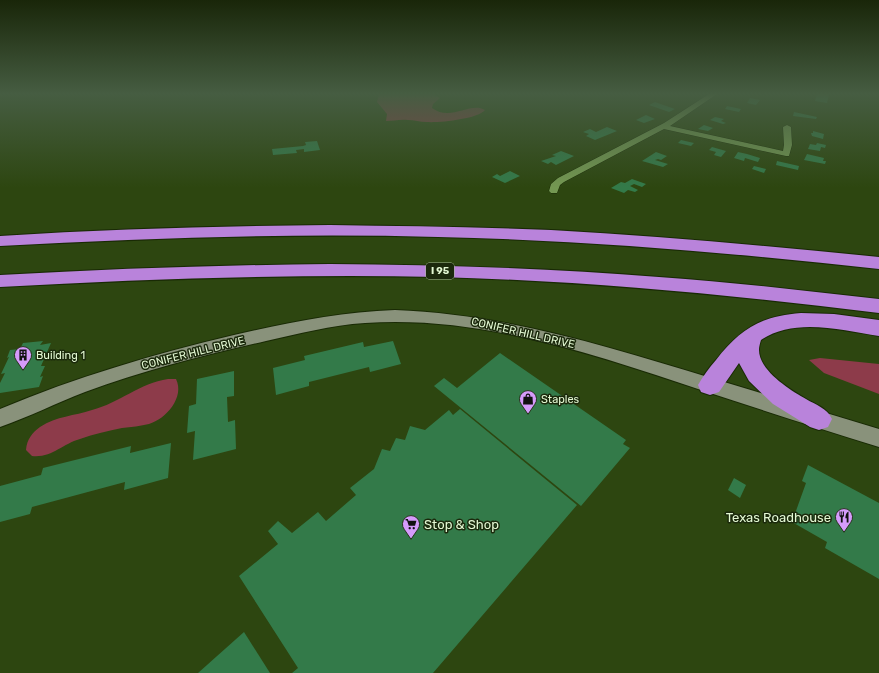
<svg xmlns="http://www.w3.org/2000/svg" width="879" height="673" viewBox="0 0 879 673" font-family="Rubik,sans-serif">
  <rect width="100%" height="100%" fill="#2d4610"/>
  <g fill="#8d3b4a">
    <path d="M 379,94 L 433,94 L 440,98 L 433,104 L 432,108 C 451,122 470,101 485,110 C 478,119 438,123 427,122 C 420,122 414,120 408,120 C 400,119 393,121 386,121 L 387,114 L 377,102 Z"/>
    <path d="M 820,358 L 879,364 L 879,394 L 824,373 L 809,360 Z"/>
    <path d="M 168,379 L 176,379 C 185,397 166,419 149,424 C 141,426 131,427 122,428 C 108,431 94,434 80,439 C 62,444 52,458 32,456 L 26,450 C 27,439 32,433 40,427 C 57,416 74,416 92,410 C 119,403 140,383 168,379 Z"/>
  </g>
  <g fill="#337a49">
    <path d="M 817,94 L 829,94 L 827,103 L 815,101 Z"/>
    <path d="M 750,98 L 760,100 L 756,105 L 747,103 Z"/>
    <path d="M 655,102 L 675,109 L 669,112 L 649,105 Z"/>
    <path d="M 727,106 L 741,109 L 739,112 L 725,109 Z"/>
    <path d="M 794,112 L 817,117 L 816,119 L 793,116 Z"/>
    <path d="M 646,115 L 655,119 L 644,123 L 636,120 Z"/>
    <path d="M 715,117 L 724,119 L 721,121 L 726,123 L 723,124 L 710,120 Z"/>
    <path d="M 704,125 L 713,128 L 708,131 L 698,129 Z"/>
    <path d="M 607,127 L 617,131 L 595,140 L 586,136 L 589,134 L 583,132 L 590,129 L 596,132 Z"/>
    <path d="M 813,131 L 824,134 L 823,139 L 812,136 L 811,133 L 813,133 Z"/>
    <path d="M 681,140 L 694,143 L 691,146 L 678,143 Z"/>
    <path d="M 317,141 L 320,150 L 304,152 L 304,149 L 296,150 L 297,153 L 273,155 L 272,149 L 303,146 L 306,145 L 305,142 Z"/>
    <path d="M 817,143 L 826,145 L 825,148 L 821,147 L 820,151 L 808,149 L 810,144 L 816,145 Z"/>
    <path d="M 712,147 L 726,151 L 721,157 L 714,155 L 716,152 L 709,150 Z"/>
    <path d="M 561,151 L 574,156 L 556,165 L 551,162 L 548,164 L 541,161 L 556,156 L 552,155 Z"/>
    <path d="M 656,152 L 667,156 L 661,160 L 658,159 L 655,160 L 668,164 L 663,167 L 642,161 Z"/>
    <path d="M 738,152 L 747,154 L 760,158 L 758,162 L 745,158 L 744,161 L 734,158 Z"/>
    <path d="M 807,154 L 824,158 L 823,161 L 826,161 L 825,164 L 804,160 Z"/>
    <path d="M 777,161 L 799,166 L 798,170 L 776,165 Z"/>
    <path d="M 754,166 L 766,169 L 764,173 L 752,169 Z"/>
    <path d="M 510,171 L 520,176 L 505,183 L 492,177 L 497,174 L 500,176 Z"/>
    <path d="M 632,179 L 646,184 L 642,187 L 634,184 L 630,186 L 638,190 L 635,192 L 628,190 L 624,193 L 611,188 L 621,182 L 625,183 Z"/>
    <path d="M 43,341 L 40,345 L 51,343 L 41,366 L 45,366 L 40,377 L 43,376 L 39,387 L 0,393 L 0,383 L 5,373 L 1,374 L 9,357 L 7,358 L 10,350 L 20,349 L 23,343 Z"/>
    <path d="M 393,341 L 401,364 L 370,372 L 369,367 L 309,382 L 309,386 L 276,395 L 273,368 L 305,360 L 304,356 L 363,342 L 364,347 Z"/>
    <path d="M 500,353 L 626,440 L 623,444 L 630,448 L 581,506 L 434,386 L 444,378 L 457,388 Z"/>
    <path d="M 234,371 L 234,396 L 227,397 L 228,422 L 235,420 L 236,449 L 193,460 L 195,431 L 187,433 L 189,406 L 196,404 L 197,379 Z"/>
    <path d="M 460,409 L 577,505 L 433,673 L 292,673 L 298,668 L 239,576 L 278,544 L 268,531 L 278,521 L 292,533 L 318,512 L 326,521 L 356,495 L 350,488 L 374,469 L 382,449 L 390,451 L 396,438 L 405,440 L 410,426 L 425,430 L 449,410 L 453,415 Z"/>
    <path d="M 171,443 L 168,478 L 124,490 L 125,482 L 32,507 L 30,514 L 0,522 L 0,486 L 41,475 L 43,468 L 131,446 L 130,453 Z"/>
    <path d="M 808,465 L 879,503 L 879,579 L 825,548 L 827,542 L 792,522 L 806,483 L 802,481 Z"/>
    <path d="M 734,478 L 746,485 L 740,498 L 728,490 Z"/>
    <path d="M 244,632 L 270,673 L 198,673 Z"/>
  </g>
  <g fill="none" stroke-linecap="round" stroke-linejoin="round">
    <g stroke="#192a05" stroke-width="1">
      <path id="street" d="M 709,94 L 717,94 L 670,126 L 783,151 L 784,145 L 783,127 L 787,125 L 791,127 L 792,145 L 789,156 L 786,156 L 664,129 L 564,182 L 560,185 L 557,193 L 551,193 L 549,191 L 551,184 L 558,178 L 664,123 Z"/>
    </g>
    <g stroke="#192a05" stroke-width="2">
      <path id="secondary" d="M 395,310 C 504,314 607,346 711,378 C 767,395 823,412 879,429 L 879,447 C 821,429 762,410 704,391 C 596,355 481,315 365,323 C 331,325 298,334 266,341 C 205,355 144,370 85,392 C 56,403 29,417 0,427 L 0,409 C 76,377 154,354 234,335 C 287,323 340,312 395,310 Z"/>
    </g>
    <g stroke="#192a05" stroke-width="2">
      <g id="highway">
        <path d="M 330,225 C 403,226 477,227 551,230 C 660,236 770,246 879,257 L 879,269 C 732,253 585,240 438,237 C 292,233 146,238 0,246 L 0,236 C 110,229 220,226 330,225 Z"/>
        <path d="M 330,264 C 440,265 550,268 659,277 C 733,282 806,291 879,299 L 879,313 C 733,295 586,281 438,277 C 292,274 146,279 0,287 L 0,275 C 110,269 220,265 330,264 Z"/>
        <path d="M 801,313 L 834,314 L 879,320 L 879,336 C 842,330 794,317 761,340 C 760,343 759,347 759,349 C 758,370 790,390 806,399 C 816,405 827,408 832,419 L 828,427 L 819,430 L 810,427 L 773,404 L 749,381 L 739,363 L 719,392 L 710,395 L 701,392 L 698,385 C 703,376 709,368 716,360 C 740,329 761,316 801,313 Z"/>
      </g>
    </g>
    <use href="#street" fill="#749852" fill-rule="evenodd"/>
    <use href="#secondary" fill="#89927b" fill-rule="evenodd"/>
    <use href="#highway" fill="#b983db" fill-rule="evenodd"/>
  </g>
  <linearGradient id="sky" x2="0" y2="1"><stop stop-color="#192609"/><stop offset="0.5" stop-color="#465d42"/><stop offset="1" stop-color="#465d42" stop-opacity="0"/></linearGradient>
  <rect width="879" height="188" fill="url(#sky)"/>
  <defs>
    <g id="building-pin" transform="scale(0.9)"><path d="M0 17L-7.5 6A9.5 9.5 0 1 1 7.5 6Z" fill="#d59bfb" stroke="#1b290c"/><path d="M-4-6H4V6H1V3H-1V6H-4ZM-2.5-4.3h1.7v1.8h-1.7ZM.8-4.3h1.7v1.8H.8ZM-2.5-1h1.7V.8h-1.7ZM.8-1h1.7V.8H.8Z" fill="#111"/></g>
    <g id="shop-pin" transform="scale(0.9)"><path d="M0 17L-7.5 6A9.5 9.5 0 1 1 7.5 6Z" fill="#d59bfb" stroke="#1b290c"/><path d="M-5-2.5h2.3a2.7 3.5 0 0 1 5.4 0H5L5.5 6h-11ZM-1.5-2.5h3a1.5 2.3 0 0 0-3 0Z" fill="#111"/></g>
    <g id="restaurant-pin" transform="scale(0.9)"><path d="M0 17L-7.5 6A9.5 9.5 0 1 1 7.5 6Z" fill="#d59bfb" stroke="#1b290c"/><path d="M-5-6h1v4h1v-4h1v4h1v-4h1v5L-1.5 .5V6h-2V.5L-5-1ZM5-6V6H3V1.5H1.5Q1.5-4 5-6Z" fill="#111"/></g>
    <g id="supermarket-pin" transform="scale(0.9)"><path d="M0 17L-7.5 6A9.5 9.5 0 1 1 7.5 6Z" fill="#d59bfb" stroke="#1b290c"/><path d="M-6-5.5h2.5l.6 2H6L4.5 2H-2.5L-4.4-4H-6ZM-1.5 3.2a1.3 1.3 0 1 0 .1 0ZM3 3.2a1.3 1.3 0 1 0 .1 0Z" fill="#111"/></g>
  </defs>
  <g fill-rule="evenodd">
    <use href="#building-pin" x="23" y="355"/>
    <use href="#shop-pin" x="528" y="399"/>
    <use href="#restaurant-pin" x="844" y="517"/>
    <use href="#supermarket-pin" x="411" y="524"/>
  </g>
  <g text-anchor="middle" dominant-baseline="central" stroke-width="3" stroke-linejoin="round" paint-order="stroke">
    <rect fill="#1b290c" stroke="#a7ba97" stroke-width="1" x="426" y="263" width="28" height="16" rx="3"/>
    <g font-size="10" font-weight="bold" fill="#e3f8d3">
      <text x="440" y="271">I 95</text>
    </g>
    <g font-size="11" fill="#e3f8d3" stroke="#1b290c">
      <text transform="translate(523 333) rotate(13)">CONIFER HILL DRIVE</text>
      <text transform="translate(193 353) rotate(-14)">CONIFER HILL DRIVE</text>
    </g>
    <g font-size="11" fill="#e3f8d3" stroke="#1b290c" text-anchor="start">
      <text x="36" y="355">Building 1</text>
      <text x="541" y="399">Staples</text>
    </g>
    <g font-size="13" fill="#e3f8d3" stroke="#1b290c" text-anchor="end">
      <text x="831" y="517">Texas Roadhouse</text>
      <text x="424" y="524" text-anchor="start">Stop &amp; Shop</text>
    </g>
  </g>
</svg>
